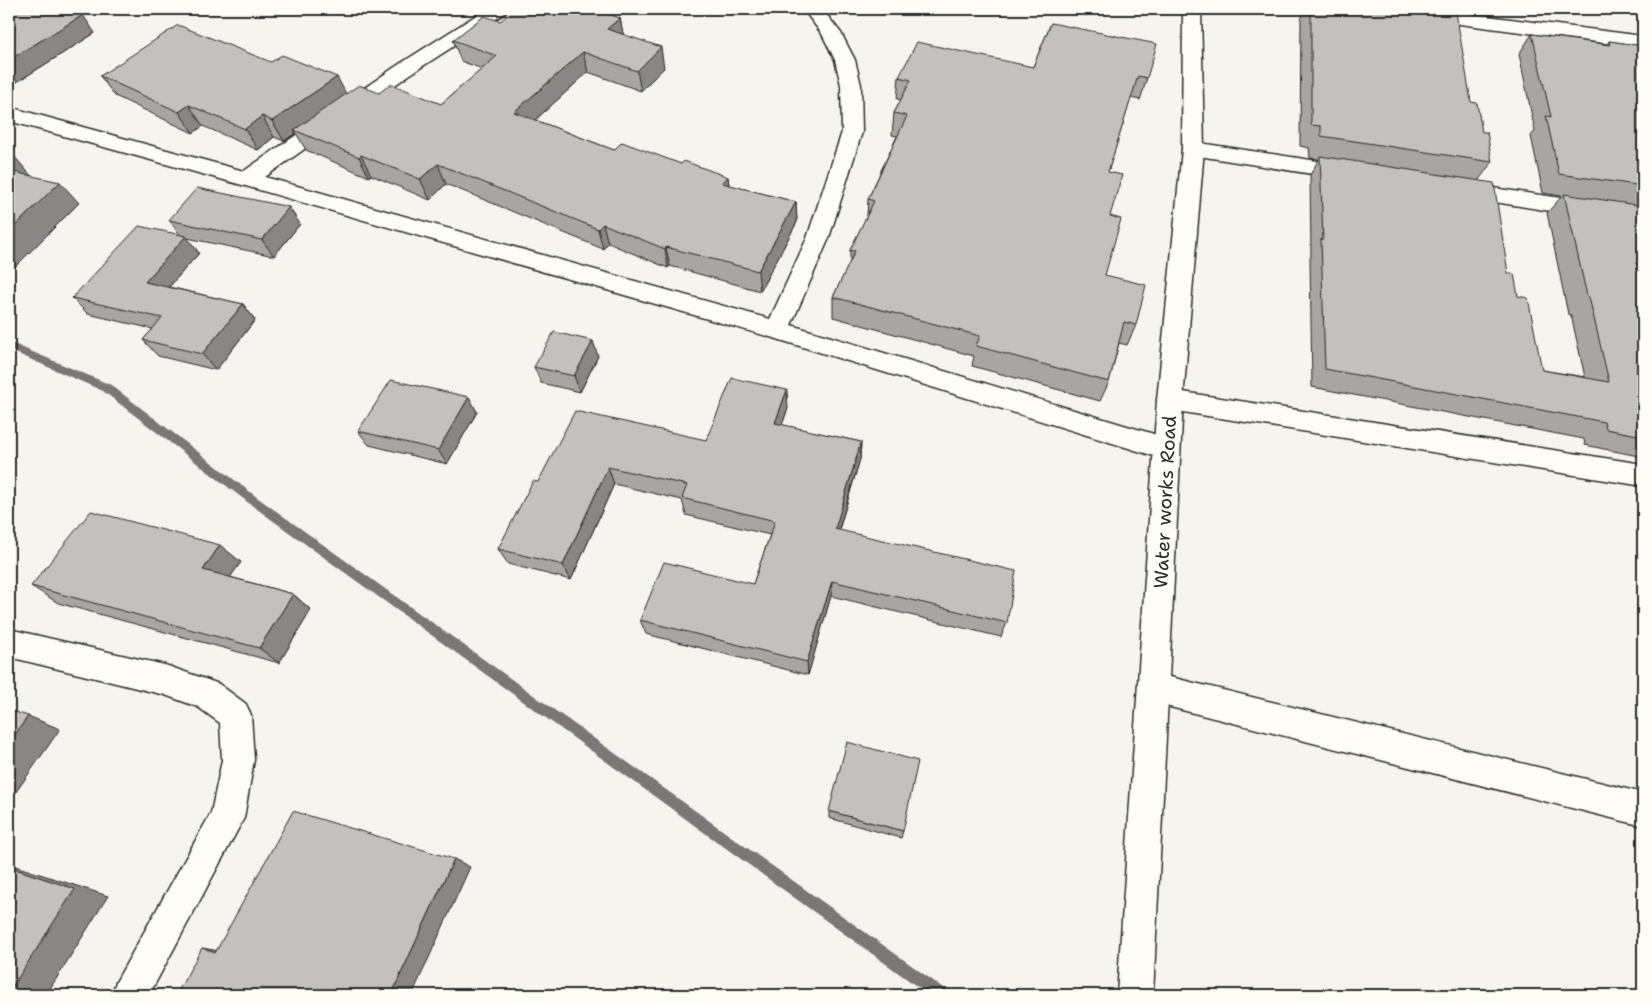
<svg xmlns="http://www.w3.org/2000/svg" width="1652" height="1004" viewBox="0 0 1652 1004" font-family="'Shantell Sans',sans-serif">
  <rect width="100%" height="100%" fill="#f5f4ef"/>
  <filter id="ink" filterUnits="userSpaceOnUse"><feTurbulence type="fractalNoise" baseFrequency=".02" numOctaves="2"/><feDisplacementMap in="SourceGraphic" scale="10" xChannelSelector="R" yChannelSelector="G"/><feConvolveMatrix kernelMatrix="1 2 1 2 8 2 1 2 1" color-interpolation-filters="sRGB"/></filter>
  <g filter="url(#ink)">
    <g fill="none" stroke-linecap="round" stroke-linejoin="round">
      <path fill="#797877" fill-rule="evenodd" d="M 9,342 L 111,385 L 258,498 L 946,990 L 948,995 L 929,995 L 250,504 L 103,391 L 9,350 Z"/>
      <g stroke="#2b2b2b" stroke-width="3">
        <g id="street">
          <path d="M 486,9 L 507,9 L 505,13 L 409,75 L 265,177 L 770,319 L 807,238 L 842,132 L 841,85 L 835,60 L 822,34 L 803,9 L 822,9 L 841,33 L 855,60 L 861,85 L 862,132 L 829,238 L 791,325 L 1167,438 L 1176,441 L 1180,449 L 1176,457 L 1167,460 L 777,339 L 242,185 L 9,121 L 9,107 L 244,171 L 395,67 Z"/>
          <path d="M 1382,9 L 1432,9 L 1643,36 L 1643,48 L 1391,15 L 1384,13 Z"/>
          <path d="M 1193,142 L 1350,166 L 1358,168 L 1361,173 L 1358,178 L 1350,180 L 1186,154 L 1182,149 L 1186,144 Z"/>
          <path d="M 1459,183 L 1643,210 L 1643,226 L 1451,195 L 1448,190 L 1451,185 Z"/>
          <path d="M 1170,390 L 1643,464 L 1643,486 L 1170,410 L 1161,407 L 1157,400 L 1161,393 Z"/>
          <path d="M 9,629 L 165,665 L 208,680 L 219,684 L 246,704 L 251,715 L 254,760 L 244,818 L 149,995 L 111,995 L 116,982 L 211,813 L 222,760 L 220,723 L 198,707 L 165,695 L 9,657 Z"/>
          <path d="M 1154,673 L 1643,793 L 1643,826 L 1154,703 L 1143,698 L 1139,688 L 1143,678 Z"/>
        </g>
      </g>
      <g stroke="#2b2b2b" stroke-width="3">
        <path id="secondary" d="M 1183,9 L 1201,9 L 1204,149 L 1183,400 L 1153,995 L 1117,995 L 1157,400 L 1182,149 Z"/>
      </g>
      <use href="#street" fill="#fdfcf7" fill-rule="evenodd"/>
      <use href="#secondary" fill="#fdfcf7" fill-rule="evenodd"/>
    </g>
    <g fill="#a7a6a3" stroke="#2b2b2b">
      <path d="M 9,9 L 95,33 L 17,82 L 9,79 Z"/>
      <path d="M 1306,9 L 1395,9 L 1400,10 L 1401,9 L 1433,9 L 1482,132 L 1492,162 L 1478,181 L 1508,273 L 1518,296 L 1542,370 L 1585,377 L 1571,315 L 1568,314 L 1547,213 L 1562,196 L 1543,193 L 1531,136 L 1535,131 L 1519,54 L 1532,34 L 1607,45 L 1609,41 L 1643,46 L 1643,457 L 1585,445 L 1584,439 L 1312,387 L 1310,258 L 1311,256 L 1310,175 L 1319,159 L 1310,158 L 1309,148 L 1300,146 L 1301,19 Z"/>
      <path d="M 620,18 L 623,35 L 664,68 L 641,91 L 588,72 L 535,120 L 614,150 L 681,164 L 728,177 L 729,185 L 796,202 L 797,222 L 760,291 L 670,266 L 668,268 L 608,243 L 603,249 L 446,184 L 430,200 L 371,175 L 369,177 L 306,150 L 296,133 L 284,141 L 274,137 L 258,150 L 203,126 L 193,133 L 115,96 L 100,76 L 346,94 L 379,93 L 441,104 L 482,69 L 461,61 L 453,40 L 500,21 Z"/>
      <path d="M 1051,23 L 1147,78 L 1140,100 L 1131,98 L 1108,172 L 1110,216 L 1105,275 L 1136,325 L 1127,345 L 1119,343 L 1109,382 L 1100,401 L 972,366 L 974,356 L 833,317 L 833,297 L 850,262 L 850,250 L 867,216 L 868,199 L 897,136 L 892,135 L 894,113 L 901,100 L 897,99 L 899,77 L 1033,67 Z"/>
      <path d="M 169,220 L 300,224 L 274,256 L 187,238 L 199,253 L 169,287 L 243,304 L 255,320 L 216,370 L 158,356 L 143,340 L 153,329 L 88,314 L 72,298 L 180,235 Z"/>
      <path d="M 598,356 L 580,392 L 541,383 L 534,367 Z"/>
      <path d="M 469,397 L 477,412 L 447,464 L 369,445 L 358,431 Z"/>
      <path d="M 788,408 L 782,425 L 861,442 L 860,459 L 839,530 L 1007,623 L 1001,637 L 831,596 L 808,675 L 646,634 L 640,620 L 753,584 L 770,535 L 686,515 L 682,500 L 614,484 L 571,580 L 508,564 L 498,549 L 538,482 L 706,440 Z"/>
      <path d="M 241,562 L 230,577 L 293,594 L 311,610 L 279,663 L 58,603 L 31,586 Z"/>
      <path d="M 829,811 L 903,831 L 901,838 L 829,818 Z"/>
    </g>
    <g fill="#888785" stroke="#2b2b2b">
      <path d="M 83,15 L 95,33 L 17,82 L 9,73 L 9,60 Z"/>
      <path d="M 620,18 L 624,38 L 607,29 Z"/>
      <path d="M 661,47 L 664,68 L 641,91 L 637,71 Z"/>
      <path d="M 583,52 L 588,72 L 521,133 L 514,112 Z"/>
      <path d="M 337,77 L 348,97 L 294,130 L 296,133 L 284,141 L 272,121 Z"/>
      <path d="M 189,105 L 203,126 L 193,133 L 179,112 Z"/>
      <path d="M 262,116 L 274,137 L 258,150 L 245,129 Z"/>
      <path d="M 361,155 L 371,175 L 369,177 L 359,157 Z"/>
      <path d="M 14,156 L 33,178 L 9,180 L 9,161 Z"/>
      <path d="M 438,164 L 446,184 L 430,200 L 420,179 Z"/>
      <path d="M 728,177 L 730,197 L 722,183 Z"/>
      <path d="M 60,182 L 79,203 L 9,273 L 9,232 Z"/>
      <path d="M 796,202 L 797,222 L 760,291 L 758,271 Z"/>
      <path d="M 289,207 L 300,224 L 274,256 L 262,240 Z"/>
      <path d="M 603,224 L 608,243 L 603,249 L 598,229 Z"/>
      <path d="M 186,236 L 199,253 L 159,298 L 145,282 Z"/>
      <path d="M 666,247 L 670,266 L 668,268 L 665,249 Z"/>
      <path d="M 243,304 L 255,320 L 216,370 L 202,354 Z"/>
      <path d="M 593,341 L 598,356 L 580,392 L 574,376 Z"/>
      <path d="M 787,390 L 788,408 L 776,441 L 775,423 Z"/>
      <path d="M 469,397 L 477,412 L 447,464 L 438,450 Z"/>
      <path d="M 861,442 L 860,459 L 834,545 L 835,529 Z"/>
      <path d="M 608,467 L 614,484 L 571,580 L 563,565 Z"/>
      <path d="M 220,545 L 241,562 L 224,586 L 203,570 Z"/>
      <path d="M 832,581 L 831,596 L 808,675 L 807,662 Z"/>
      <path d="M 293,594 L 311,610 L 279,663 L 259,648 Z"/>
      <path d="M 28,716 L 60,729 L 9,802 L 9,743 Z"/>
      <path d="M 454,859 L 470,867 L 412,995 L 391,995 Z"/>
      <path d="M 9,864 L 108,896 L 46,995 L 9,995 Z"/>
      <path d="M 202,948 L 230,953 L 215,953 Z"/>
    </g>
    <g fill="#c2c1be" stroke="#2b2b2b">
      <path d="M 9,9 L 67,9 L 83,15 L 9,60 Z"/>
      <path d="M 515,9 L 593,9 L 620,18 L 607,29 L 661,47 L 637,71 L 583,52 L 514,112 L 614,150 L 622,142 L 681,164 L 684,161 L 728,177 L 722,183 L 796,202 L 758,271 L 666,247 L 665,249 L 603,224 L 598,229 L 438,164 L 420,179 L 361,155 L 359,157 L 294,130 L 359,85 L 379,93 L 391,84 L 441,104 L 497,56 L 453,40 L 484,16 L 500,21 Z"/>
      <path d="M 1311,9 L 1395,9 L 1404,10 L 1403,9 L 1433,9 L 1456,12 L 1471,102 L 1477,103 L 1482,132 L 1487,132 L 1492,162 L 1321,136 L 1321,126 L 1311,125 Z"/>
      <path d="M 1051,23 L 1157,44 L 1147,78 L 1138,76 L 1108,172 L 1122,175 L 1110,216 L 1121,219 L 1105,275 L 1146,285 L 1136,325 L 1124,322 L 1109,382 L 976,346 L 980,336 L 833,297 L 855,251 L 850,250 L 874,201 L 868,199 L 907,116 L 894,113 L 911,80 L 899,77 L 917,42 L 1033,67 Z"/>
      <path d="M 178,25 L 271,62 L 282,55 L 337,77 L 272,121 L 262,116 L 245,129 L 189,105 L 179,112 L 100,76 Z"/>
      <path d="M 1532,34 L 1610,45 L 1609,41 L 1643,46 L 1643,186 L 1559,174 L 1546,116 L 1551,117 Z"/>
      <path d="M 9,155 L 14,156 L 9,161 Z"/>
      <path d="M 1320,156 L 1494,183 L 1508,273 L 1514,274 L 1518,296 L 1528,298 L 1542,370 L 1609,382 L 1589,297 L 1587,296 L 1564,194 L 1643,206 L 1643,436 L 1606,429 L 1604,422 L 1325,369 L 1321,239 L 1323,240 Z"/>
      <path d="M 9,171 L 60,182 L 9,232 Z"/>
      <path d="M 197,188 L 289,207 L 262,240 L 169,220 Z"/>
      <path d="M 139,226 L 186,236 L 145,282 L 243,304 L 202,354 L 143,340 L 162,318 L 72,298 Z"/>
      <path d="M 554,332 L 593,341 L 574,376 L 534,367 Z"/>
      <path d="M 732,378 L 787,390 L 775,423 L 861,442 L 835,529 L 1016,571 L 1007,623 L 832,581 L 807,662 L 640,620 L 664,562 L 753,584 L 775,521 L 682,498 L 687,485 L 608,467 L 563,565 L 498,549 L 533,481 L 538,482 L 575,411 L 706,440 Z"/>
      <path d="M 391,380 L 469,397 L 438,450 L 358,431 Z"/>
      <path d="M 91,511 L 220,545 L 203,570 L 293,594 L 259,648 L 31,586 Z"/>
      <path d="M 9,710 L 28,716 L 9,743 Z"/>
      <path d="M 847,742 L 918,761 L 903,831 L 829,811 Z"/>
      <path d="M 293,811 L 454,859 L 391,995 L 176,995 L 202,948 L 215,953 Z"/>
      <path d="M 9,867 L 75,889 L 9,992 Z"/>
    </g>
  </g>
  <g text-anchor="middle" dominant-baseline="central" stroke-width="4" stroke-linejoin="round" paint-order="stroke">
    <g font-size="19" fill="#2b2b2b" stroke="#fdfcf7">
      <text transform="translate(1165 502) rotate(-87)">Water works Road</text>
    </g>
  </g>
  <rect width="1652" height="1004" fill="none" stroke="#fdfcf7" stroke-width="30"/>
  <rect x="15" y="15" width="1622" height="974" fill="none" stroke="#2b2b2b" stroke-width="2" filter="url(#ink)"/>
</svg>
